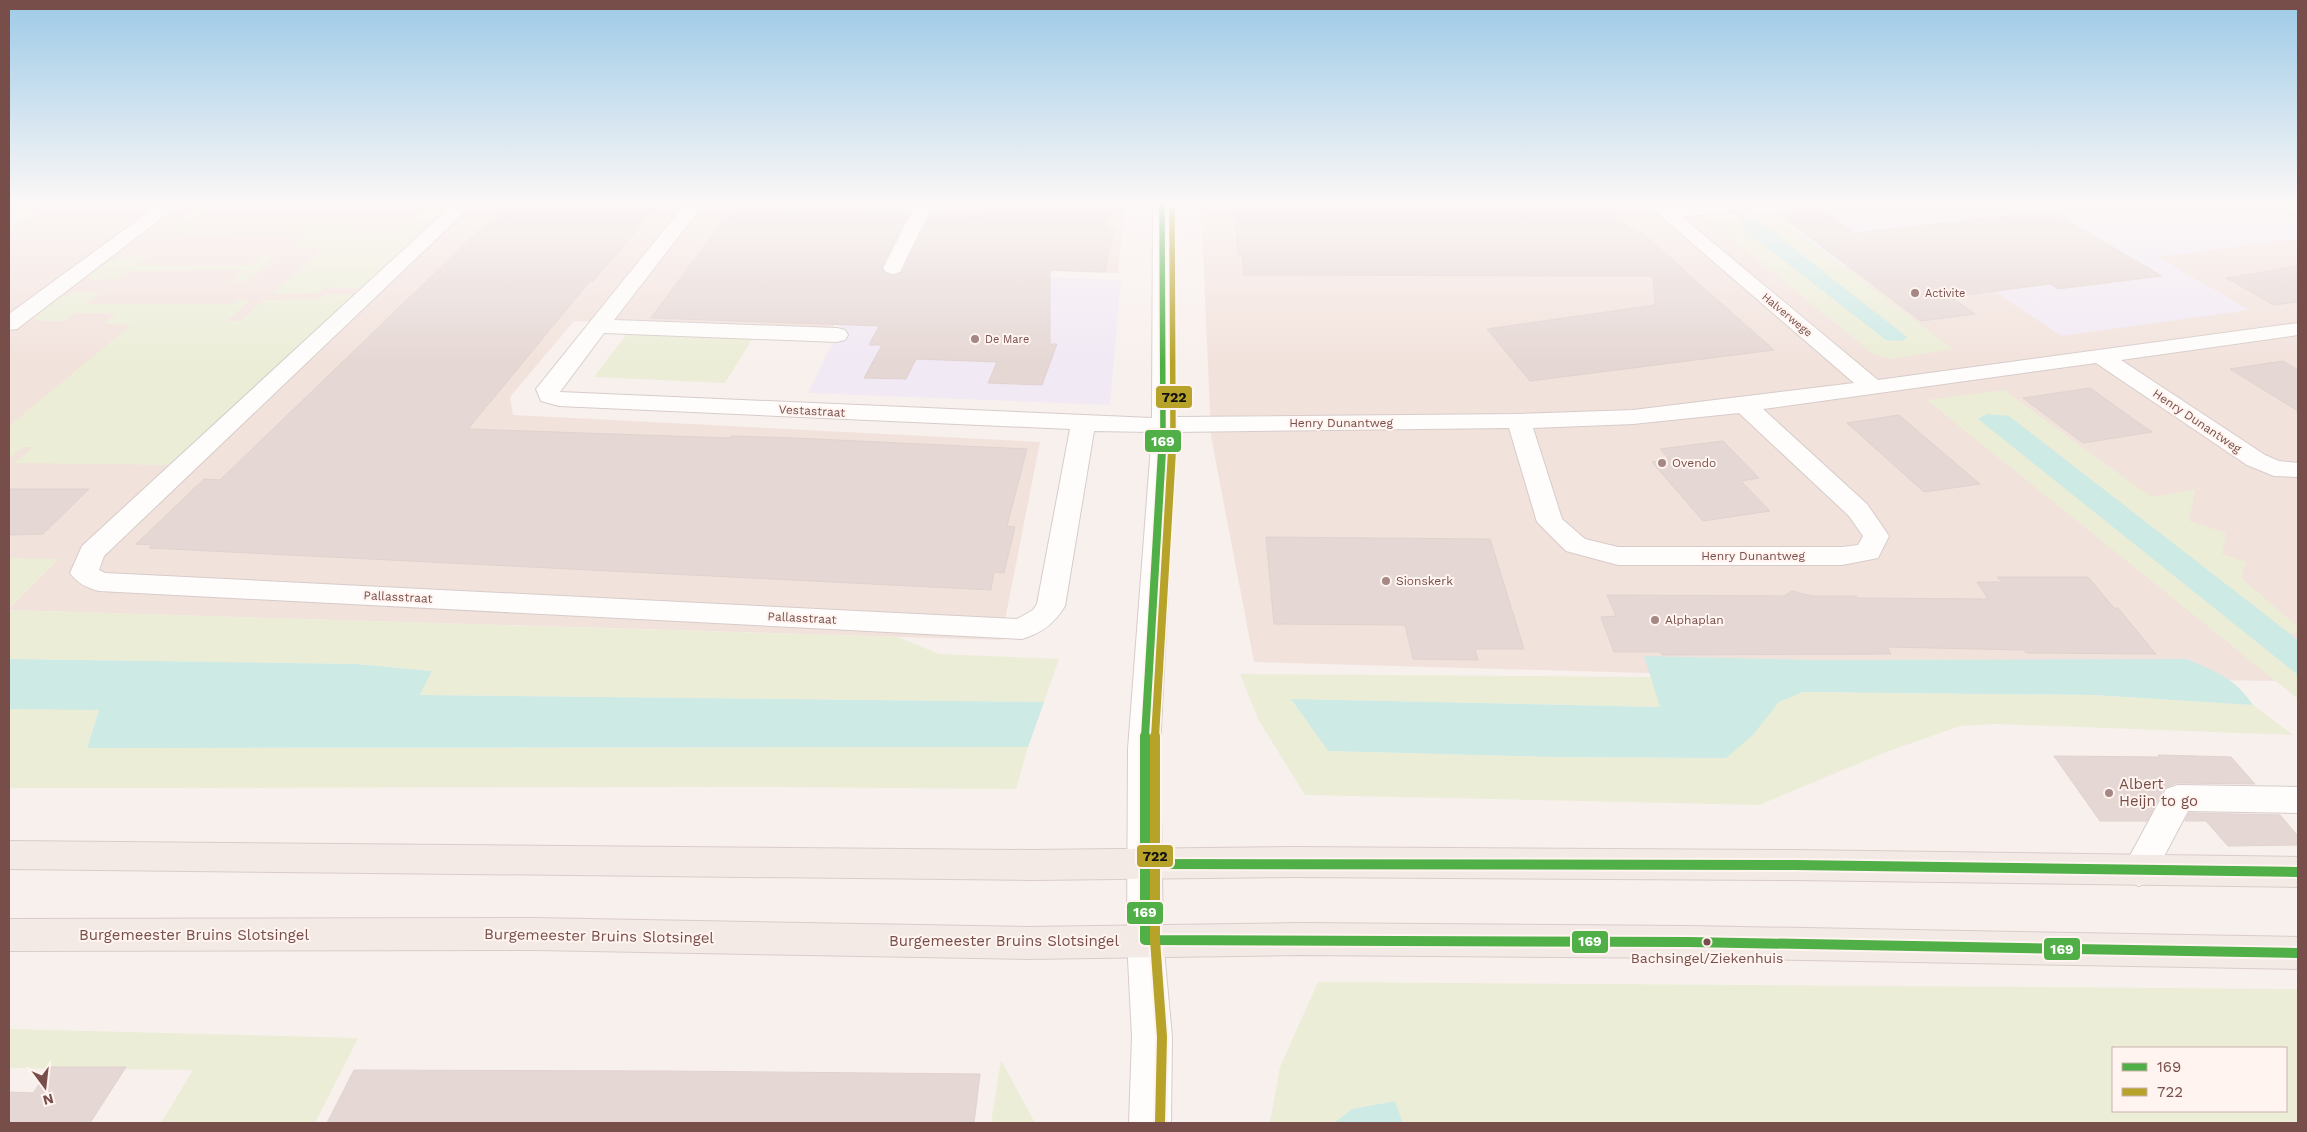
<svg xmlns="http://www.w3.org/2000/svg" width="2307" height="1132" viewBox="0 0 2307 1132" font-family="'Work Sans',sans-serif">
  <rect width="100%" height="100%" fill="#f8f0ed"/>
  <g fill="#f2e2dc">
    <path d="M 9,205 L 1125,205 L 1118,273 L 1042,271 L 1037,279 L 865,273 L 831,330 L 574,321 L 510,397 L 513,415 L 1040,442 L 1001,640 L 9,610 L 9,608 L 58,559 L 9,559 Z"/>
    <path d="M 1201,205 L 2283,205 L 2298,213 L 2298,681 L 1680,674 L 1254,662 L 1211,436 Z"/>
  </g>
  <g fill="#f1e9f4">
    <path d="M 1751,205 L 2271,205 L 2298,222 L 2298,239 L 2158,257 L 2249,310 L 2061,336 L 1943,256 L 1839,268 L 1751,221 L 1739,212 Z"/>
    <path d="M 1042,277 L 1121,280 L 1110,405 L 808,393 L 864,279 Z"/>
  </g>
  <g fill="#ebedd7" fill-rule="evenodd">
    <path d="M 199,205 L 211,205 L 180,230 L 346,227 L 344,229 L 400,230 L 428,205 L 455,205 L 364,289 L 324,287 L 319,293 L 273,294 L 323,247 L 293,248 L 305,234 L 173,235 L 179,231 L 166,231 Z"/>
    <path d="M 1691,205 L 1721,205 L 1741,221 L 1738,225 L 1886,340 L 1902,341 L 1907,337 L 1761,223 L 1751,219 L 1743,219 L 1778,217 L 1953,349 L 1890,359 L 1873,354 Z"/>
    <path d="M 9,210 L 42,210 L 9,232 Z"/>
    <path d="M 262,255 L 271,255 L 273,259 C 260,271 251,282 232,282 L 245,270 L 128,271 L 117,279 L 90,280 L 89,274 C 110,258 122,256 148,256 L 137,265 L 251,265 Z"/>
    <path d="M 77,292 L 100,293 L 87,304 L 234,304 L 239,299 L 250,300 L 227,321 L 241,321 L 264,300 L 319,299 L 327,294 L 353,295 L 173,465 L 14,463 L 33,447 L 24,447 L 9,458 L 9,426 L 131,325 L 104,324 L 116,313 L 74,313 L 64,321 L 40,321 L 34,318 L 59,298 Z"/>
    <path d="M 630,330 L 754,336 L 725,383 L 594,377 Z"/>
    <path d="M 2004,390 L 2151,497 L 2195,490 L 2189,521 L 2226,533 L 2222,554 L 2246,562 L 2241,578 L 2298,627 L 2298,632 L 2290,634 L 2009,416 L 1979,419 L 2298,675 L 2298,699 L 1927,400 Z"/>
    <path d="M 9,558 L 58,559 L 9,608 Z"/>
    <path d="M 9,610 L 898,637 L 939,654 L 1059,659 L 1044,702 L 420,695 L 432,671 L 356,664 L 9,659 Z"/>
    <path d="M 1240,674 L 1651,677 L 1660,707 L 1291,699 L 1328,751 L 1556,757 L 1725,758 L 1753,735 L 1779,702 L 1803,692 L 2094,695 L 2253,705 L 2293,735 L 1997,724 L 1960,726 L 1886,752 L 1759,805 L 1305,795 L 1258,719 Z"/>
    <path d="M 9,709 L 99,709 L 87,748 L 1028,747 L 1016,789 L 776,787 L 9,788 Z"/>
    <path d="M 1318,982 L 2298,989 L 2298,1123 L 1403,1123 L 1395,1101 L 1352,1109 L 1334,1123 L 1270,1123 L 1280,1067 ZM 2113,1048 L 2286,1048 L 2286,1111 L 2113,1111 Z"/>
    <path d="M 9,1029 L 358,1038 L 315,1123 L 161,1123 L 193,1070 L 9,1068 Z"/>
    <path d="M 1001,1060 L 1035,1123 L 991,1123 Z"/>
  </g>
  <g fill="#cdeae5">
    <path d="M 1743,219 L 1751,219 L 1761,223 L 1907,337 L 1902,341 L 1886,340 L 1738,225 Z"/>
    <path d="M 1987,414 L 2009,416 L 2298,640 L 2298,675 L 1978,419 Z"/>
    <path d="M 1644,656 L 1815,660 L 2186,659 C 2215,671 2235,678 2253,705 L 2094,695 L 1803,692 L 1779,702 L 1753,735 L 1726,758 L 1556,757 L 1328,751 L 1291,699 L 1660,707 Z"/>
    <path d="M 9,659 L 356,664 L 432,671 L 420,695 L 1044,702 L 1028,747 L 87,748 L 99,710 L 9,709 Z"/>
    <path d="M 1395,1101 L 1403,1123 L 1334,1123 L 1352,1109 Z"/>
  </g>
  <g fill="#e5d7d4" stroke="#e1d2cf">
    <path d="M 524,205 L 616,208 L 619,205 L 659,205 L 593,281 L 590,281 L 468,429 L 730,438 L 731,436 L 795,438 L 1027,449 L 1007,526 L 1015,527 L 1004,573 L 994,572 L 991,590 L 149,548 L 153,545 L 136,544 L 204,479 L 220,480 L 500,210 L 519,211 Z"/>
    <path d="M 984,205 L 1114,205 L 1108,228 L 1114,228 L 1105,272 L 1050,270 L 1050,344 L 1057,344 L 1042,385 L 988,383 L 997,362 L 916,359 L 906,379 L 864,378 L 882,345 L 869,345 L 879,326 L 651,318 L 727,215 L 734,216 L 739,208 L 909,213 L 881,267 L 884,273 L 894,276 L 902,273 L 931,214 L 984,216 Z"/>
    <path d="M 1234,205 L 1604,205 L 1636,233 L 1642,233 L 1774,350 L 1530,381 L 1487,329 L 1655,305 L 1653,276 L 1244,275 L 1242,255 L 1238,255 Z"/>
    <path d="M 1802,205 L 1815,205 L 1855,233 L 2051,211 L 2162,276 L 2058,289 L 2050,284 L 1951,297 L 1975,314 L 1921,321 L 1779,214 L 1798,211 Z"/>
    <path d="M 2298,266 L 2298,302 L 2274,305 L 2226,278 Z"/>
    <path d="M 2283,361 L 2298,370 L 2298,411 L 2230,369 Z"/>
    <path d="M 2090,388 L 2132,418 L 2152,432 L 2083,443 L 2023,398 Z"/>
    <path d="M 1899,415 L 1980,484 L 1924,492 L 1847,423 Z"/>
    <path d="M 1723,441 L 1759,478 L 1741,481 L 1770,511 L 1703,521 L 1652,462 L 1669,459 L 1660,449 Z"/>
    <path d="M 9,489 L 89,489 L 43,534 L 9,535 Z"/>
    <path d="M 1266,537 L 1490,539 L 1524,649 L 1475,649 L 1478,660 L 1413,659 L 1405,625 L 1274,624 Z"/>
    <path d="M 1997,577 L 2088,577 L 2114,608 L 2118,608 L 2156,654 L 2026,653 L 2023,650 L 1887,647 L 1891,654 L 1662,655 L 1661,652 L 1614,652 L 1601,617 L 1616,616 L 1607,595 L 1784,596 L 1792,591 L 1812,596 L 1856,596 L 1857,598 L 1988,599 L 1977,582 L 2002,582 Z"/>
    <path d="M 2158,755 L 2231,757 L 2255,784 L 2177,783 L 2164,788 L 2147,821 L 2100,821 L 2054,756 L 2160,757 Z"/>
    <path d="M 2189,813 L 2280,815 L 2298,836 L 2298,845 L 2228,846 L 2206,821 L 2185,821 Z"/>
    <path d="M 51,1067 L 126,1067 L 90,1123 L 9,1123 L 9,1092 L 33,1093 Z"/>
    <path d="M 354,1070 L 667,1071 L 980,1074 L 974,1123 L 327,1123 Z"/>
  </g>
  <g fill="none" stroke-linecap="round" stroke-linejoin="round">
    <g stroke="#d7ccca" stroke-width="2">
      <g id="minor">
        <path d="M 158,205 L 179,205 L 17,329 L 9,330 L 9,314 Z"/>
        <path d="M 452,205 L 472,205 L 104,556 L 99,570 L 105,573 L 1017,619 L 1033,610 L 1037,604 L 1070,429 L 559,406 L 541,401 L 536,389 L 540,384 L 684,205 L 703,205 L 614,320 L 837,328 L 845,330 L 848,335 L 845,340 L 837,342 L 604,333 L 560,392 L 1152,418 L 1153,205 L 1171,205 L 1176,417 L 1519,414 L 1633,410 L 1854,383 L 1648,205 L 1668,205 L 1671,207 L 1689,205 L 1800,205 L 1798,209 L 1764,214 L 1743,209 L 1682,217 L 1878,380 L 2298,323 L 2298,335 L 2121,360 L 2265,455 L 2279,461 L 2298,463 L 2298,477 L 2274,476 L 2247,465 L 2096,363 L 1763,409 L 1867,504 L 1889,536 L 1878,558 L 1842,565 L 1618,565 L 1566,551 L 1537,522 L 1509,428 L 1176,432 L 1160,749 L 1163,940 L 1172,1037 L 1171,1123 L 1129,1123 L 1132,1037 L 1127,940 L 1128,749 L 1152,432 L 1094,431 L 1065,606 C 1055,623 1042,633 1022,639 L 99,591 C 87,588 77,583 70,573 L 82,546 ZM 1739,413 L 1849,516 L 1863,536 L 1858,545 L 1842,547 L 1618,547 L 1585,539 L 1562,519 L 1533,428 L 1633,424 Z"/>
        <path d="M 915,205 L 933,205 L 900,272 L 893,274 L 886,272 L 883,268 Z"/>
        <path d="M 2288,205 L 2298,205 L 2298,211 L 2291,210 Z"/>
        <path d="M 2178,785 L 2298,787 L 2298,813 L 2188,811 L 2151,881 L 2139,886 L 2127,881 L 2121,871 L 2127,861 L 2166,789 Z"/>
      </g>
    </g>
    <g stroke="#daccca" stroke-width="2">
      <g id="major">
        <path d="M 9,841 L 1031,850 L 1293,847 L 1794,850 L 2298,857 L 2298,887 L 1794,880 L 1293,877 L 1031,880 L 9,869 Z"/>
        <path d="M 535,918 L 1026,927 L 1300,923 L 1688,926 L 2298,937 L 2298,969 L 1688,958 L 1300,955 L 1026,959 L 535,950 L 9,951 L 9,919 Z"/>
      </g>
    </g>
    <use href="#minor" fill="#fefdfc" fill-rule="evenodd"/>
    <use href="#major" fill="#f3eae6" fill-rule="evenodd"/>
    <g stroke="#fff4ef" stroke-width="9">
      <path id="bus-1-far2" d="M 1162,205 L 1163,436"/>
    </g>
    <g stroke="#fff4ef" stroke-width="11">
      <path id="bus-1-far1" d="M 1145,737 L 1163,434"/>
    </g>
    <g stroke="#fff4ef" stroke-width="14">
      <g id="bus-1">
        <path d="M 1145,736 L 1145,940 L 1688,942 L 2298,953"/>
        <path d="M 1146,864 L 1794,865 L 2298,872"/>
      </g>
    </g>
    <g stroke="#fff4ef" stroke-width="9">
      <path id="bus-2-far2" d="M 1172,205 L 1173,436"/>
    </g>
    <g stroke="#fff4ef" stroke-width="11">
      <path id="bus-2-far1" d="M 1155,737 L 1173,434"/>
    </g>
    <g stroke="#fff4ef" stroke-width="14">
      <path id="bus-2" d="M 1155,736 L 1155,940 L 1162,1037 L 1160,1123"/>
    </g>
    <use href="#bus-1-far2" stroke="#50af46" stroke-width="5.5"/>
    <use href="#bus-1-far1" stroke="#50af46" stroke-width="8"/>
    <use href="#bus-1" stroke="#50af46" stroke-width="10"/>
    <use href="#bus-2-far2" stroke="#b7a32a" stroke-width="5.5"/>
    <use href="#bus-2-far1" stroke="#b7a32a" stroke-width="8"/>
    <use href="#bus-2" stroke="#b7a32a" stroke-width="10"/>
  </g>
  <linearGradient id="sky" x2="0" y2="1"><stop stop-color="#9dcae7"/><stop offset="0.56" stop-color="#fcf8f7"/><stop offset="1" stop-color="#fcf8f7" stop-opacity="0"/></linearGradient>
  <rect width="2307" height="363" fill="url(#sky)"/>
  <g fill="#a58784" stroke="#fff4ef" stroke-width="2">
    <circle cx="1915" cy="293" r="5"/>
    <circle cx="975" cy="339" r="5"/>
    <circle cx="1662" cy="463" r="5"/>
    <circle cx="1386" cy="581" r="5"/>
    <circle cx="1655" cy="620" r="5"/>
    <circle cx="2109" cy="793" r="5"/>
  </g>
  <circle fill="#784e4b" stroke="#fff4ef" stroke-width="2" cx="1707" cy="942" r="4.5"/>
  <g text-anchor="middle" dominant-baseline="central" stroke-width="4" stroke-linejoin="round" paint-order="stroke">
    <g font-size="11" fill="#784e4b" stroke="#fff4ef" text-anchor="start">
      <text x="1925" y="293">Activite</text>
      <text x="985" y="339">De Mare</text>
    </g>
    <g font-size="11" fill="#784e4b" stroke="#fff4ef">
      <text transform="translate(1787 315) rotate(40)">Halverwege</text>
    </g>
    <g font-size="12" fill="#784e4b" stroke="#fff4ef">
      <text transform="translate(812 411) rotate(3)">Vestastraat</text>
      <text transform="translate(2197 421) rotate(34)">Henry Dunantweg</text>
      <text x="1341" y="423">Henry Dunantweg</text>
      <text x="1753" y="556">Henry Dunantweg</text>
      <text transform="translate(398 597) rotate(3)">Pallasstraat</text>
      <text transform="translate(802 618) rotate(3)">Pallasstraat</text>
    </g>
    <g font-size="12" fill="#784e4b" stroke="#fff4ef" text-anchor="start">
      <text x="1672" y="463">Ovendo</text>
      <text x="1396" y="581">Sionskerk</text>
      <text x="1665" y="620">Alphaplan</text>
    </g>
    <g font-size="14" fill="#784e4b" stroke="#fff4ef">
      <text x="1707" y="958">Bachsingel/Ziekenhuis</text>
    </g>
    <g font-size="15" fill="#784e4b" stroke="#fff4ef" text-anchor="start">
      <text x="2119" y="784">Albert<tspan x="2119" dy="17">Heijn to go</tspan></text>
    </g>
    <g font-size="15" fill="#784e4b" stroke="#fff4ef">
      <text x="194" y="935">Burgemeester Bruins Slotsingel</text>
      <text transform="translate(599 936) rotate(1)">Burgemeester Bruins Slotsingel</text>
      <text x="1004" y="941">Burgemeester Bruins Slotsingel</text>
    </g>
  </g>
  <g stroke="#fff4ef" stroke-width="2">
    <rect x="1155" y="385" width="38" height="24" rx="5" fill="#b7a32a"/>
    <rect x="1144" y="429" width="38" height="24" rx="5" fill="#50af46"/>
    <rect x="1136" y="844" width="38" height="24" rx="5" fill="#b7a32a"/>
    <rect x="1126" y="901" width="38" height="24" rx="5" fill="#50af46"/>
    <rect x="1571" y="930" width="38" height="24" rx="5" fill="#50af46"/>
    <rect x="2043" y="937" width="38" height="24" rx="5" fill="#50af46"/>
  </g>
  <g font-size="14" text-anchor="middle" font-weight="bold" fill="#fff">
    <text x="1163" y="446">169</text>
    <text x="1145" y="917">169</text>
    <text x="1590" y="946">169</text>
    <text x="2062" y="954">169</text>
  </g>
  <g font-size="14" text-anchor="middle" font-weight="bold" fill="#111">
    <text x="1174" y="402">722</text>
    <text x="1155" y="861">722</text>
  </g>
  <rect width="2307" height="1132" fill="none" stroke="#784e4b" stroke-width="20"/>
  <rect x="2112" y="1047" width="175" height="65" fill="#fff4ef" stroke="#c9b2ad"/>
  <rect x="2122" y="1063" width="25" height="8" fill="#50af46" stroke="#c9b2ad"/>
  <text x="2157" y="1072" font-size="15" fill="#784e4b">169</text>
  <rect x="2122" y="1088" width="25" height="8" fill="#b7a32a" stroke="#c9b2ad"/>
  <text x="2157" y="1097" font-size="15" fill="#784e4b">722</text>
  <g transform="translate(45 1087) rotate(165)" stroke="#fff4ef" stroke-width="4" paint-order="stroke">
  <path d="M0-4L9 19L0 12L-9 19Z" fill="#784e4b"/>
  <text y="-8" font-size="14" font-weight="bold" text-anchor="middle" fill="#784e4b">N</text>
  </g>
</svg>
